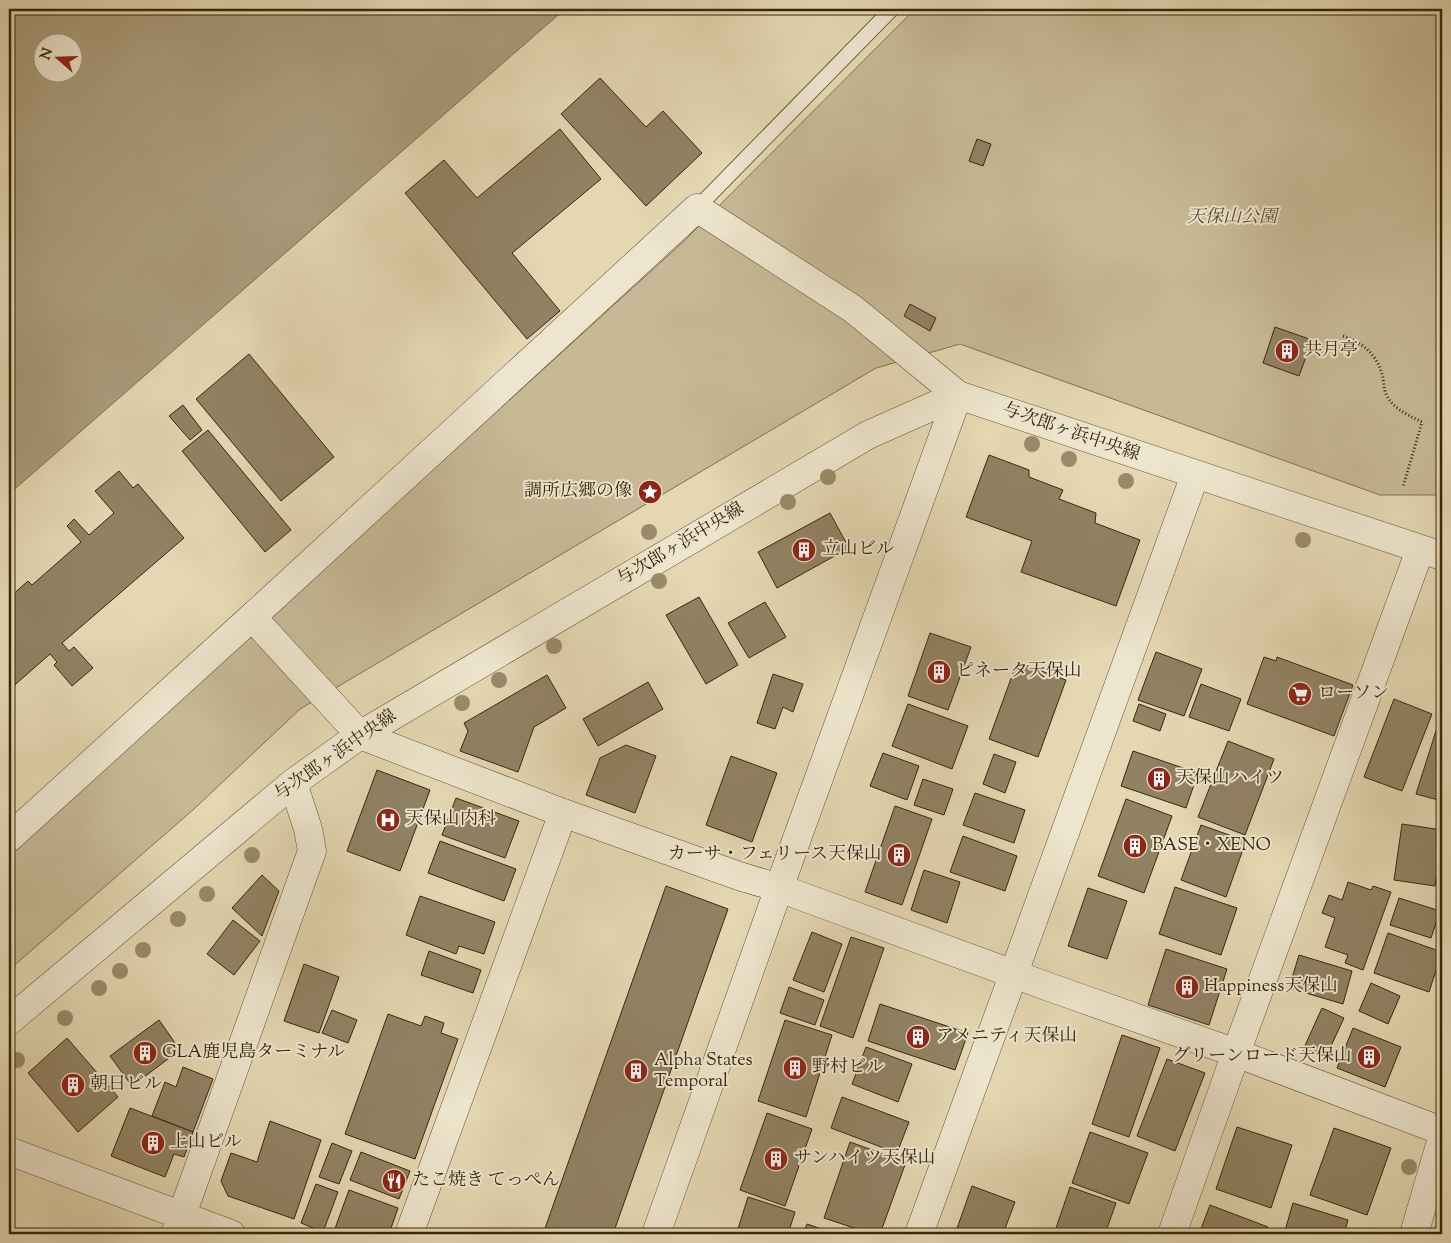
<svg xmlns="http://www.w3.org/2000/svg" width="1451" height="1243" viewBox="0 0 1451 1243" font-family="'Sorts Mill Goudy','Noto Serif JP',serif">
  <rect width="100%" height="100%" fill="#e4d7b2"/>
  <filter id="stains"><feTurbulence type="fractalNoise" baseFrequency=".004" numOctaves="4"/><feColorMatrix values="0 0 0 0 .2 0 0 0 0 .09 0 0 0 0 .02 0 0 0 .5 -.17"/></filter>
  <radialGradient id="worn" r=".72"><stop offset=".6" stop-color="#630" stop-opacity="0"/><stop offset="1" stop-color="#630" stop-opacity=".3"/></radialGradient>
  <path fill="#c7b996" stroke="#807052" d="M 915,9 L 1442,9 L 1442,495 L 1380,495 L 960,344 L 876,368 L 300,709 L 194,809 L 9,970 L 9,856 L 684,241 Z"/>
  <path fill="#aa9b7b" stroke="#7c6c50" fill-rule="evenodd" d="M 9,9 L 565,9 L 9,494 ZM 42,42 L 72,42 L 72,72 L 42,72 Z"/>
  <g fill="#918264" stroke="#38260f">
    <path d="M 600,78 L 646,127 L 663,111 L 702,153 L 646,206 L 561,114 Z"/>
    <path d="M 560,129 L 601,179 L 512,253 L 560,311 L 527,339 L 405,193 L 444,160 L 477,198 Z"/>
    <path d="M 977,139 L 991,144 L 983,166 L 969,161 Z"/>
    <path d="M 910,304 L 936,318 L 930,331 L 904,316 Z"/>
    <path d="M 1275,327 L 1312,340 L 1299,376 L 1263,363 Z"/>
    <path d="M 249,354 L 334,457 L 281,501 L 196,399 Z"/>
    <path d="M 183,405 L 202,430 L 190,440 L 169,416 Z"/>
    <path d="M 208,430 L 291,530 L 265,552 L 182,451 Z"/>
    <path d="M 989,455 L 1029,470 L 1029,477 L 1063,490 L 1059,499 L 1096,513 L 1095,523 L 1140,540 L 1116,606 L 1021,572 L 1032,541 L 966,517 Z"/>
    <path d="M 119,471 L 133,488 L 138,484 L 184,538 L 62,643 L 69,651 L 74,647 L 93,668 L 72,686 L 54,665 L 57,662 L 50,654 L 9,690 L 9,598 L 28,581 L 32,585 L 81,542 L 67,526 L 74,519 L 89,535 L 114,513 L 95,491 Z"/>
    <path d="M 830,513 L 849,548 L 777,588 L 758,552 Z"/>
    <path d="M 699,597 L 738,665 L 706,684 L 666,615 Z"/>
    <path d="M 765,602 L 786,637 L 749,658 L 728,623 Z"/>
    <path d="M 930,633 L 971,647 L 948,710 L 908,696 Z"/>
    <path d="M 1156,652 L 1202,669 L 1184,716 L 1138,700 Z"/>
    <path d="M 1264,657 L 1276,661 L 1277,657 L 1353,685 L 1334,736 L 1247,704 Z"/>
    <path d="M 1017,662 L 1066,680 L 1038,757 L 989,739 Z"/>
    <path d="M 773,674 L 803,684 L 793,712 L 783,707 L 775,729 L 757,723 Z"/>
    <path d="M 547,675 L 566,708 L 534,727 L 518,772 L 460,751 L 468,731 L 464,723 Z"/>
    <path d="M 648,682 L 663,709 L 598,746 L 583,719 Z"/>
    <path d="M 1201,684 L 1241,699 L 1229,731 L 1189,717 Z"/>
    <path d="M 1394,699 L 1432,714 L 1402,791 L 1364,777 Z"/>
    <path d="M 908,704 L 968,726 L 952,769 L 892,746 Z"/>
    <path d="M 1139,704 L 1166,714 L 1160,731 L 1133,721 Z"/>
    <path d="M 1441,715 L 1442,716 L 1442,801 L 1416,794 Z"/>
    <path d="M 1228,741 L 1274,759 L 1245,835 L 1198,817 Z"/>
    <path d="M 626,745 L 656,756 L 635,813 L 586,795 L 600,758 Z"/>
    <path d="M 1133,751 L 1198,773 L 1186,808 L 1121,786 Z"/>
    <path d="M 883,753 L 919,766 L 907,800 L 870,786 Z"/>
    <path d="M 994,754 L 1016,762 L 1005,793 L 983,784 Z"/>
    <path d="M 731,756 L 777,773 L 752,842 L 706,825 Z"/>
    <path d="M 377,770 L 430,790 L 400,871 L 347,851 Z"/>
    <path d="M 923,779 L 953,789 L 944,815 L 914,805 Z"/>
    <path d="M 975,793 L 1025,810 L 1014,843 L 963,825 Z"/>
    <path d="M 456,798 L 519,821 L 505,858 L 442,835 Z"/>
    <path d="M 1126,799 L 1172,816 L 1144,893 L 1098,876 Z"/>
    <path d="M 895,806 L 932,819 L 902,905 L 865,892 Z"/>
    <path d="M 1402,824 L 1442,830 L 1435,886 L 1394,880 Z"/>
    <path d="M 1201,825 L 1246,841 L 1226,897 L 1181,880 Z"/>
    <path d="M 963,836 L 1017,856 L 1005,891 L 950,872 Z"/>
    <path d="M 440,841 L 516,869 L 504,901 L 428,873 Z"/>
    <path d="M 924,870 L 960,882 L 947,923 L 911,910 Z"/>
    <path d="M 262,875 L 279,891 L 262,936 L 232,908 Z"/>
    <path d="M 1348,882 L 1371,890 L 1373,886 L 1391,892 L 1363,970 L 1345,963 L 1348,955 L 1325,947 L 1335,918 L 1322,913 L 1329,895 L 1342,900 Z"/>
    <path d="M 666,886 L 728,909 L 613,1234 L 543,1234 Z"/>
    <path d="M 1175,887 L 1237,908 L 1221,955 L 1159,934 Z"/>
    <path d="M 1088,888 L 1127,901 L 1107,959 L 1068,946 Z"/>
    <path d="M 420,896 L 495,922 L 484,954 L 459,946 L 456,954 L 406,935 Z"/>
    <path d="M 1399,898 L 1440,911 L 1431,938 L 1390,925 Z"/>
    <path d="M 233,920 L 260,941 L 234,975 L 207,954 Z"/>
    <path d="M 812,932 L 842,944 L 824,992 L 793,980 Z"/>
    <path d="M 1388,933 L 1442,952 L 1429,992 L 1374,973 Z"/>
    <path d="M 851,937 L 884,948 L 853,1038 L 820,1026 Z"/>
    <path d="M 1166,949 L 1227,969 L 1209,1025 L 1148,1005 Z"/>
    <path d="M 429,951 L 481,970 L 473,993 L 421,975 Z"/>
    <path d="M 1299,955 L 1352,971 L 1343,1004 L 1289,988 Z"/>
    <path d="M 304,964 L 339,977 L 319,1033 L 284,1021 Z"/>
    <path d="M 1371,983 L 1400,996 L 1388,1024 L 1359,1011 Z"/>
    <path d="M 789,987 L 824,1000 L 815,1025 L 780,1013 Z"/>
    <path d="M 880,1004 L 968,1033 L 955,1070 L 868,1041 Z"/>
    <path d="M 1322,1008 L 1344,1018 L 1325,1059 L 1303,1050 Z"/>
    <path d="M 332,1010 L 357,1020 L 348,1043 L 322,1033 Z"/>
    <path d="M 388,1014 L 421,1026 L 425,1016 L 444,1023 L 441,1033 L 458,1039 L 415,1159 L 345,1134 Z"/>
    <path d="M 159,1020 L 180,1050 L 132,1086 L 110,1056 Z"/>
    <path d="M 785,1020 L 832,1035 L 806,1117 L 758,1101 Z"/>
    <path d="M 1353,1028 L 1401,1047 L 1385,1087 L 1337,1068 Z"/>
    <path d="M 1122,1035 L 1160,1048 L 1129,1137 L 1092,1124 Z"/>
    <path d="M 67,1038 L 118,1097 L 78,1132 L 28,1073 Z"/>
    <path d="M 866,1047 L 912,1064 L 898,1102 L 852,1084 Z"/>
    <path d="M 1167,1059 L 1205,1073 L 1175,1151 L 1137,1136 Z"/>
    <path d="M 183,1067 L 213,1079 L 193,1132 L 152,1116 L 165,1082 L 176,1087 Z"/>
    <path d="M 842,1097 L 909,1122 L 897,1153 L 831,1128 Z"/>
    <path d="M 130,1108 L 193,1132 L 184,1157 L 174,1154 L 165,1177 L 111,1156 Z"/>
    <path d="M 767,1113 L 812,1129 L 785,1206 L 740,1190 Z"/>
    <path d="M 270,1121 L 321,1140 L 294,1219 L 228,1196 L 221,1181 L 231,1153 L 257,1162 Z"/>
    <path d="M 1237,1127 L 1292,1145 L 1271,1208 L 1216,1189 Z"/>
    <path d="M 1334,1128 L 1391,1148 L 1367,1215 L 1310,1195 Z"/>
    <path d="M 1090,1132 L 1148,1153 L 1129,1204 L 1072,1183 Z"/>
    <path d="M 850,1142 L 906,1162 L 880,1234 L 872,1234 L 824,1218 Z"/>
    <path d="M 332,1143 L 352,1151 L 339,1184 L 319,1177 Z"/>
    <path d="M 361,1152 L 410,1171 L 399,1199 L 350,1180 Z"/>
    <path d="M 316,1184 L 338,1192 L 323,1232 L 301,1223 Z"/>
    <path d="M 972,1186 L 1015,1202 L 1003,1234 L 955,1234 Z"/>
    <path d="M 1070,1187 L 1116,1203 L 1105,1234 L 1054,1234 Z"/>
    <path d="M 349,1190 L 398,1208 L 389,1234 L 333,1234 Z"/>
    <path d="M 748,1197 L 795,1212 L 788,1234 L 744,1234 L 737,1232 Z"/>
    <path d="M 1293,1203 L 1348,1220 L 1344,1234 L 1284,1234 Z"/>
    <path d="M 1210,1205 L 1268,1227 L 1265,1234 L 1199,1234 Z"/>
    <path d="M 807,1224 L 836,1234 L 803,1234 Z"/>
  </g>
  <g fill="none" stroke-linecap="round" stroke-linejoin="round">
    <g stroke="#635238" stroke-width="16">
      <path id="service" d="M 697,208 L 892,9"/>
    </g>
    <g stroke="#635238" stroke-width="29">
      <g id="minor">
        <path d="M 252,617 L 360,735 L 563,813 L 739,876 L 779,888 L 1049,987 L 1236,1053 L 1442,1131"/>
        <path d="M 9,838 L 252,617 L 697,208 L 853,309 L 958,395 L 779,888 L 656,1234"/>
        <path d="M 175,1234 L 312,851 L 308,829 L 293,783"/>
        <path d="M 409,1234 L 563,813"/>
        <path d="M 919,1234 L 1195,475"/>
        <path d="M 1172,1234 L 1236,1053 L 1420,550"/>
        <path d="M 1414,1234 L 1442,1138"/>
      </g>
    </g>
    <g stroke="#635238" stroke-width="29">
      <g id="tertiary">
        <path d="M 9,1021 L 293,783 L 360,735 L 868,435 L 958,395 L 1442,556"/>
        <path d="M 9,1151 L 231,1234"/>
      </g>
    </g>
    <path stroke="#38260f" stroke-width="3" stroke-dasharray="1 2.5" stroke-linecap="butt" d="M 1343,336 C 1360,342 1375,352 1381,371 C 1384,378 1383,387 1386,394 C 1393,409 1408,415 1422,422 L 1403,487"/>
    <use href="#service" stroke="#ede5cd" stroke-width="14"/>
    <use href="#minor" stroke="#ede5cd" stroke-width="28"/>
    <use href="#tertiary" stroke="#ede5cd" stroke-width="28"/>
  </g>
  <g fill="#998a6b">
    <circle cx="1032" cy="444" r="8"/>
    <circle cx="1069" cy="459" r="8"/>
    <circle cx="828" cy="477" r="8"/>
    <circle cx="1126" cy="481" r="8"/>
    <circle cx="788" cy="502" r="8"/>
    <circle cx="649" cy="532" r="8"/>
    <circle cx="1303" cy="540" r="8"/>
    <circle cx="659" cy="581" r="8"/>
    <circle cx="554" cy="646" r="8"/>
    <circle cx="499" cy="680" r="8"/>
    <circle cx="462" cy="703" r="8"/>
    <circle cx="252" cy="855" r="8"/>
    <circle cx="207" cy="894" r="8"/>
    <circle cx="178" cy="919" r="8"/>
    <circle cx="143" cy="950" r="8"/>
    <circle cx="120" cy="971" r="8"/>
    <circle cx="99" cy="988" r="8"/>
    <circle cx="65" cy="1018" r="8"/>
    <circle cx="17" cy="1060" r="8"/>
    <circle cx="1409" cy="1167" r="8"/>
  </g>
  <defs>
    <g id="building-disc" transform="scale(1.25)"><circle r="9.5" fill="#8f2418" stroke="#ede5cd"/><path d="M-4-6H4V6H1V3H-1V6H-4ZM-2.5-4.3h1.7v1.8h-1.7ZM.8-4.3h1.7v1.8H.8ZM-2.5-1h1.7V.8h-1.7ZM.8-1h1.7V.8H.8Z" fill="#fff"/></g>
    <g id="sight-disc" transform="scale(1.25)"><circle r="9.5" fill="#8f2418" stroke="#ede5cd"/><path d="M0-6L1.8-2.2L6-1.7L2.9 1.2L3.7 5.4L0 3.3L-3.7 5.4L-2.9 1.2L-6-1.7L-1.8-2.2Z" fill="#fff"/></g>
    <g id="supermarket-disc" transform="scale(1.25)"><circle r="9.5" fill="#8f2418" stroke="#ede5cd"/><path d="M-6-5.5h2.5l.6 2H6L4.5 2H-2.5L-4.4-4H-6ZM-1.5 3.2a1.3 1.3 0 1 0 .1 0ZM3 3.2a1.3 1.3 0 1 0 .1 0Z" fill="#fff"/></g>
    <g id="hospital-disc" transform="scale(1.25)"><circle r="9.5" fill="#8f2418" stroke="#ede5cd"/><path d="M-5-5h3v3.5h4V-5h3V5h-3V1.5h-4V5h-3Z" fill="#fff"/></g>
    <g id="restaurant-disc" transform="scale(1.25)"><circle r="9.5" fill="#8f2418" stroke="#ede5cd"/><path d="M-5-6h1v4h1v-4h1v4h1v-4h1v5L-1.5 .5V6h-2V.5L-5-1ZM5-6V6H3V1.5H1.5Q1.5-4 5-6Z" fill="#fff"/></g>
  </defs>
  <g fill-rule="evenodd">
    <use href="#building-disc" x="1287" y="351"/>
    <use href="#sight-disc" x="650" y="492"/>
    <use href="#building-disc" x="804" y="550"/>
    <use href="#building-disc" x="939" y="672"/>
    <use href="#supermarket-disc" x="1300" y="694"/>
    <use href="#building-disc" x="1159" y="779"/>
    <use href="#hospital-disc" x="388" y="820"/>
    <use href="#building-disc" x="1135" y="846"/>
    <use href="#building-disc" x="899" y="855"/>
    <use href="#building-disc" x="1187" y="987"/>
    <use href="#building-disc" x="918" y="1037"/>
    <use href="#building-disc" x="145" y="1053"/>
    <use href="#building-disc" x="1369" y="1057"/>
    <use href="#building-disc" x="795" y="1068"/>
    <use href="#building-disc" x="636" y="1071"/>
    <use href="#building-disc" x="73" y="1085"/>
    <use href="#building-disc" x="153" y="1143"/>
    <use href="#building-disc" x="776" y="1159"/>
    <use href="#restaurant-disc" x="394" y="1181"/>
  </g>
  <g text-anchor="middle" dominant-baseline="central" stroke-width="4" stroke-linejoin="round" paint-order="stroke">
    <g font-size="18" font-style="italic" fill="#5c4b31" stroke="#ede5cd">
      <text x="1232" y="218">天保山公園</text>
    </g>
    <g font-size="18" fill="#38260f" stroke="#ede5cd" text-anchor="start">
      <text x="1304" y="351">共月亭</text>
      <text x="632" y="492" text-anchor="end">調所広郷の像</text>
      <text x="822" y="550">立山ビル</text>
      <text x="956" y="672">ピネータ天保山</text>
      <text x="1318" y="694">ローソン</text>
      <text x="1176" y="779">天保山ハイツ</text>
      <text x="406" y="820">天保山内科</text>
      <text x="1152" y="846">BASE・XENO</text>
      <text x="882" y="855" text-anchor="end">カーサ・フェリース天保山</text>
      <text x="1204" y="987">Happiness天保山</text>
      <text x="936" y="1037">アメニティ天保山</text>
      <text x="162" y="1053">GLA鹿児島ターミナル</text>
      <text x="1352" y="1057" text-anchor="end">グリーンロード天保山</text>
      <text x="654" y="1061">Alpha States<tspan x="654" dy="21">Temporal</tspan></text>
      <text x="812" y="1068">野村ビル</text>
      <text x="90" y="1085">朝日ビル</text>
      <text x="170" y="1143">上山ビル</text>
      <text x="794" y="1159">サンハイツ天保山</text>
      <text x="412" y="1181">たこ焼き てっぺん</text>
    </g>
    <g font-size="18" fill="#38260f" stroke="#ede5cd">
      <text transform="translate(1071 433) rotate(19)">与次郎ヶ浜中央線</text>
      <text transform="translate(681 545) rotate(-31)">与次郎ヶ浜中央線</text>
      <text transform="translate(336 756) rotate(-35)">与次郎ヶ浜中央線</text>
    </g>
  </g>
  <rect width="1451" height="1243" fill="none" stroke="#e4d7b2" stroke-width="30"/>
  <rect x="10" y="10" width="1431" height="1223" fill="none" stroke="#38260f" stroke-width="2.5"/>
  <rect x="15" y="15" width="1421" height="1213" fill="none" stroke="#38260f"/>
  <g transform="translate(58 58) rotate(290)"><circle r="24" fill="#ede5cd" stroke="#a59981"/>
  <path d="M0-4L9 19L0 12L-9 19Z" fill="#8f2418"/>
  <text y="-8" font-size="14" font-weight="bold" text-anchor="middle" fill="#38260f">N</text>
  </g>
  <rect width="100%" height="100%" filter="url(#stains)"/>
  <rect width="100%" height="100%" fill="url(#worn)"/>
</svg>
